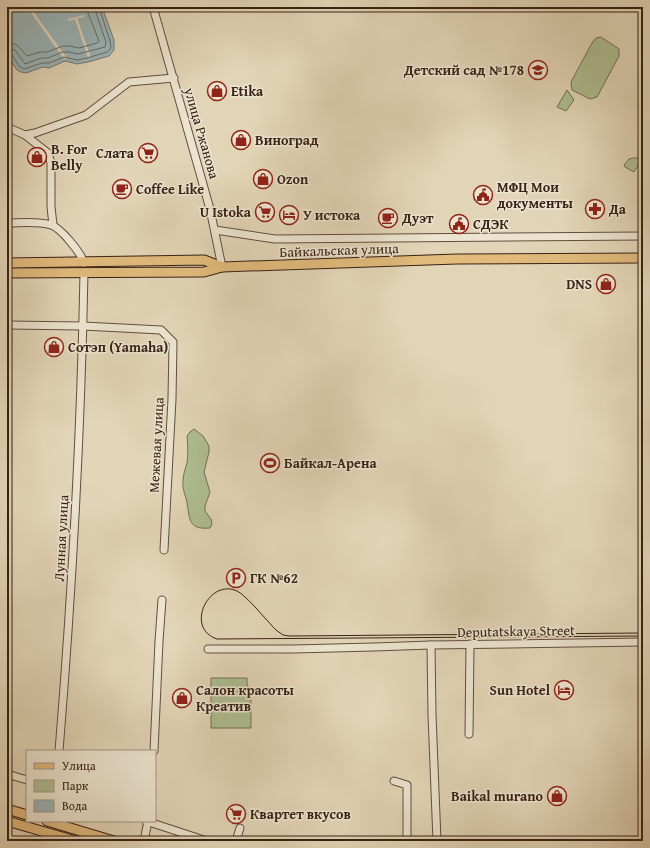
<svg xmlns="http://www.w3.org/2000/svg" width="650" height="848" viewBox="0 0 650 848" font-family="'Gentium Book Plus',serif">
  <rect width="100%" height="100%" fill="#e2d5b7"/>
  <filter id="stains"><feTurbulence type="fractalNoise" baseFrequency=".005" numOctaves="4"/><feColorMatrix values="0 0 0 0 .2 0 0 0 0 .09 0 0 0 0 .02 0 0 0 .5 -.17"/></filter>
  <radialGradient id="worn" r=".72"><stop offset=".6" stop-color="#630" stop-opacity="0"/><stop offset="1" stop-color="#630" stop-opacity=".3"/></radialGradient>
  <g fill="#aebe92" stroke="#737054">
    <path d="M 601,37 L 619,49 L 619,56 L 597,97 L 590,99 L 572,90 L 571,82 L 592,43 L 596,38 Z"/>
    <path d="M 567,90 L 574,100 L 566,111 L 557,107 Z"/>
    <path d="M 633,158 L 639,158 L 641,161 L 634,172 L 625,167 L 624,165 L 629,159 Z"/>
    <path d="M 194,429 L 203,436 L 209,446 L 209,452 L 204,472 L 210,492 L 205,506 L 205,511 L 211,519 L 212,524 L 210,528 C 188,530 190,519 187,503 C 186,496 182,489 183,482 C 183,475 185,470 187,463 C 188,456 188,443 187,436 L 190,432 Z"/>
    <path d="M 211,678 L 247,678 L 247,684 L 249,688 L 251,688 L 251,728 L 211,728 Z"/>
  </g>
  <path fill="#9ab6ba" stroke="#737a78" d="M 7,7 L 102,7 L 114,40 L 114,50 L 109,56 L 88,62 L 77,64 L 65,61 L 49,68 L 43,67 L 26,73 L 21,72 L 17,70 L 7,55 Z"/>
  <g fill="#e2d5b7">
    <path d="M 27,7 L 30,7 L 67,58 L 64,59 Z"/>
    <path d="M 84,15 L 84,17 L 77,18 L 91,58 L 88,58 L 75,19 L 68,21 L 68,19 Z"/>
  </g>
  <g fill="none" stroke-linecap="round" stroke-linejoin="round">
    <g stroke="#696c68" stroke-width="1">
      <path d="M 7,42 L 17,45 L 27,56 L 40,52 L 47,52 L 63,46 L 70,46 L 79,48 L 97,43 L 99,41 L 88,13 L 88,7"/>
      <path d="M 7,48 L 15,50 L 25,64 L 41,58 L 48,58 L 62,52 L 69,52 L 78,54 L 105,47 L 106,42 L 94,7"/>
      <path d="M 7,53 L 11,54 L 20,67 L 24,69 L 42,63 L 49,63 L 64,57 L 77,60 L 87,58 L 107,52 L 111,48 L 110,41 L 99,7"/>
    </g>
    <g stroke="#624e3e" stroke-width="9">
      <g id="minor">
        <path d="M 153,7 L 210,209 L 222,267"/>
        <path d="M 7,127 L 25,135 L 35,133 L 86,115 L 129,82 L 174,78"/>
        <path d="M 25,135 L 48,153 L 51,163 L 51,207 L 53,225"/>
        <path d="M 7,223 C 21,223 38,221 51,225 C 61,228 81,253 84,263"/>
        <path d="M 215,230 L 275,239 L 643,236"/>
        <path d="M 7,325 L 83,326 L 161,330 L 173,342 L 172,399 L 164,550"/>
        <path d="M 431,645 L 432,715 L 437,841"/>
        <path d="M 208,649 L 293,649 L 374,647 L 431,645 L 643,642"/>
        <path d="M 469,734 L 470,644"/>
        <path d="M 59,751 C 72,592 81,433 84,273"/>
        <path d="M 154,751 L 159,641 L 162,600"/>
        <path d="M 7,774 L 27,780"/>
        <path d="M 394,781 L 407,785 L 407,841"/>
        <path d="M 146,821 L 207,841"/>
        <path d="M 144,841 L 148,821"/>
        <path d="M 236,841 L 240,828"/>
      </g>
    </g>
    <g stroke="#382115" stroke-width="11">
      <g id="major">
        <path d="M 7,263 L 204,260 L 222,267"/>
        <path d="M 7,273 L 204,272 L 222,267 L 457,259 L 643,258"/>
        <path d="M 7,809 L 27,815"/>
        <path d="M 7,821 L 76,841"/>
        <path d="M 47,821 L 114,841"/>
      </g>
    </g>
    <use href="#minor" stroke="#ece4d0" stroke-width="7"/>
    <use href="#major" stroke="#e1ba7c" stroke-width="9"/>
    <path stroke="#382115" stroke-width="1" d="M 643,633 L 289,636 L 283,635 L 276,630 C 267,621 247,596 237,591 C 209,578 184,628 217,639 L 643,636"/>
  </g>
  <defs>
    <g id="school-ring" transform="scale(1)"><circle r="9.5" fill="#ece4d0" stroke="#8f2418" stroke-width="1.5"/><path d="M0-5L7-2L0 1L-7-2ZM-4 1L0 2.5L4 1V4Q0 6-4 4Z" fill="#8f2418"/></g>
    <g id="shop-ring" transform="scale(1)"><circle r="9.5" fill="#ece4d0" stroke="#8f2418" stroke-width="1.5"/><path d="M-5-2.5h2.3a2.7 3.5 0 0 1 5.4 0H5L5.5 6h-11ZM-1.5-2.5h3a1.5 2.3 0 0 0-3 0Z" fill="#8f2418"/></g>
    <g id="supermarket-ring" transform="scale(1)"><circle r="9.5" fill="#ece4d0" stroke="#8f2418" stroke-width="1.5"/><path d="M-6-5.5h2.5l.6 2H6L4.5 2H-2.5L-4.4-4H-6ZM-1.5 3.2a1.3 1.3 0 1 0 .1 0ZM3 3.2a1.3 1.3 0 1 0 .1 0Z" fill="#8f2418"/></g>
    <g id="cafe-ring" transform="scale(1)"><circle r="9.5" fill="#ece4d0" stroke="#8f2418" stroke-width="1.5"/><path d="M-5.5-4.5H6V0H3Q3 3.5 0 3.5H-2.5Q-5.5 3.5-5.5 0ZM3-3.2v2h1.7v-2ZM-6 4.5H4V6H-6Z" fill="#8f2418"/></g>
    <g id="civic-ring" transform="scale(1)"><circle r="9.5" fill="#ece4d0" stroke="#8f2418" stroke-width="1.5"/><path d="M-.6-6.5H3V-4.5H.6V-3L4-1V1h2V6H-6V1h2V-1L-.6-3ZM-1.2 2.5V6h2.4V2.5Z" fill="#8f2418"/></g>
    <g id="pharmacy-ring" transform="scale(1)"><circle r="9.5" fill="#ece4d0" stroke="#8f2418" stroke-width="1.5"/><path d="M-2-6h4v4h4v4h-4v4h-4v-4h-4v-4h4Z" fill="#8f2418"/></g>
    <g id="hotel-ring" transform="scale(1)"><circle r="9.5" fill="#ece4d0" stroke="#8f2418" stroke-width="1.5"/><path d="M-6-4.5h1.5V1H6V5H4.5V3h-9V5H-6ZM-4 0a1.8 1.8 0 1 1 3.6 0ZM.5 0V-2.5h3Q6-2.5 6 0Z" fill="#8f2418"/></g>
    <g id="stadium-ring" transform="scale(1)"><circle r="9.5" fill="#ece4d0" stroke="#8f2418" stroke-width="1.5"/><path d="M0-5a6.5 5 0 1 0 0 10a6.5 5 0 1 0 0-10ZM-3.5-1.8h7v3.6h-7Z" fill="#8f2418"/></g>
    <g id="parking-ring" transform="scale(1)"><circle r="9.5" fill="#ece4d0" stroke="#8f2418" stroke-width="1.5"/><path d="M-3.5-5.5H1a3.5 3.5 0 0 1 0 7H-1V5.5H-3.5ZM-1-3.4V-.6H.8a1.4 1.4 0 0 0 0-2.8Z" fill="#8f2418"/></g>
  </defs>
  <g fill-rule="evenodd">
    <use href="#school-ring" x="538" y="70"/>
    <use href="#shop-ring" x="217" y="91"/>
    <use href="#shop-ring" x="241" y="140"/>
    <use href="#supermarket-ring" x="148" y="153"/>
    <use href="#shop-ring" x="37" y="157"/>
    <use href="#shop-ring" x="263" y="179"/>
    <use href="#cafe-ring" x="122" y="189"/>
    <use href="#civic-ring" x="483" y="195"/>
    <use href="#pharmacy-ring" x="595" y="209"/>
    <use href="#supermarket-ring" x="265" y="212"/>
    <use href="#hotel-ring" x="289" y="215"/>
    <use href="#cafe-ring" x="388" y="218"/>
    <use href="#civic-ring" x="459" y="224"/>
    <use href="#shop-ring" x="606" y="284"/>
    <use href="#shop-ring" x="54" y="347"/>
    <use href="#stadium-ring" x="270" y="463"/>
    <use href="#parking-ring" x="236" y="578"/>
    <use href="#hotel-ring" x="564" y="690"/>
    <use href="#shop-ring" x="182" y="698"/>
    <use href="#shop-ring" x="557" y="796"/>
    <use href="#supermarket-ring" x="236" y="814"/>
  </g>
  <g text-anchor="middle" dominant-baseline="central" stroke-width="3" stroke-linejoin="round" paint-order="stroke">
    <g font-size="14" font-weight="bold" fill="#382115" stroke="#ece4d0" text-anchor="start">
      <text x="524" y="70" text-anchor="end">Детский сад №178</text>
      <text x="231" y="91">Etika</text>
      <text x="255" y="140">Виноград</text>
      <text x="51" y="149">B. For<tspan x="51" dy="16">Belly</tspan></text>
      <text x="134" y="153" text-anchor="end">Слата</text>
      <text x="277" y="179">Ozon</text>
      <text x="497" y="187">МФЦ Мои<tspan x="497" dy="16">документы</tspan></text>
      <text x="136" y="189">Coffee Like</text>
      <text x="609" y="209">Да</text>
      <text x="251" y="212" text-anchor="end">U Istoka</text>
      <text x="303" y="215">У истока</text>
      <text x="402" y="218">Дуэт</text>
      <text x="473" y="224">СДЭК</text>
      <text x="592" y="284" text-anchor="end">DNS</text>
      <text x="68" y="347">Сотэп (Yamaha)</text>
      <text x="284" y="463">Байкал-Арена</text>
      <text x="250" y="578">ГК №62</text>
      <text x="196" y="690">Салон красоты<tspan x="196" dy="16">Креатив</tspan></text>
      <text x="550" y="690" text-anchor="end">Sun Hotel</text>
      <text x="543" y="796" text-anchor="end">Baikal murano</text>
      <text x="250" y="814">Квартет вкусов</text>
    </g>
    <g font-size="14" fill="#382115" stroke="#ece4d0">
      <text transform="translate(202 133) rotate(74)">улица Ржанова</text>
      <text transform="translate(339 250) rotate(-2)">Байкальская улица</text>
      <text transform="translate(156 445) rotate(-87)">Межевая улица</text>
      <text transform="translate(61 538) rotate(-87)">Лунная улица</text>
      <text transform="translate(516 631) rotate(-1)">Deputatskaya Street</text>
    </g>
  </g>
  <rect width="650" height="848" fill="none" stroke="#e2d5b7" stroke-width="24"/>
  <rect x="8" y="8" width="634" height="832" fill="none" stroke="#382115" stroke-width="2"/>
  <rect x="12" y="12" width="626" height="824" fill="none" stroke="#382115"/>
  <rect x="26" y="750" width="130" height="72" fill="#ece4d0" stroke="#a49685"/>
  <rect x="34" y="763" width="20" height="6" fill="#e1ba7c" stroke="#a49685"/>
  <text x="62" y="770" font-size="12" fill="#382115">Улица</text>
  <rect x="34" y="780" width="20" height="12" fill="#aebe92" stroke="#a49685"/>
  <text x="62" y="790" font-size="12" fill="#382115">Парк</text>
  <rect x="34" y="800" width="20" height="12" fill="#9ab6ba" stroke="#a49685"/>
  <text x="62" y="810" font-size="12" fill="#382115">Вода</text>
  <rect width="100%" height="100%" filter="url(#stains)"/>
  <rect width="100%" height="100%" fill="url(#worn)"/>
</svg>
